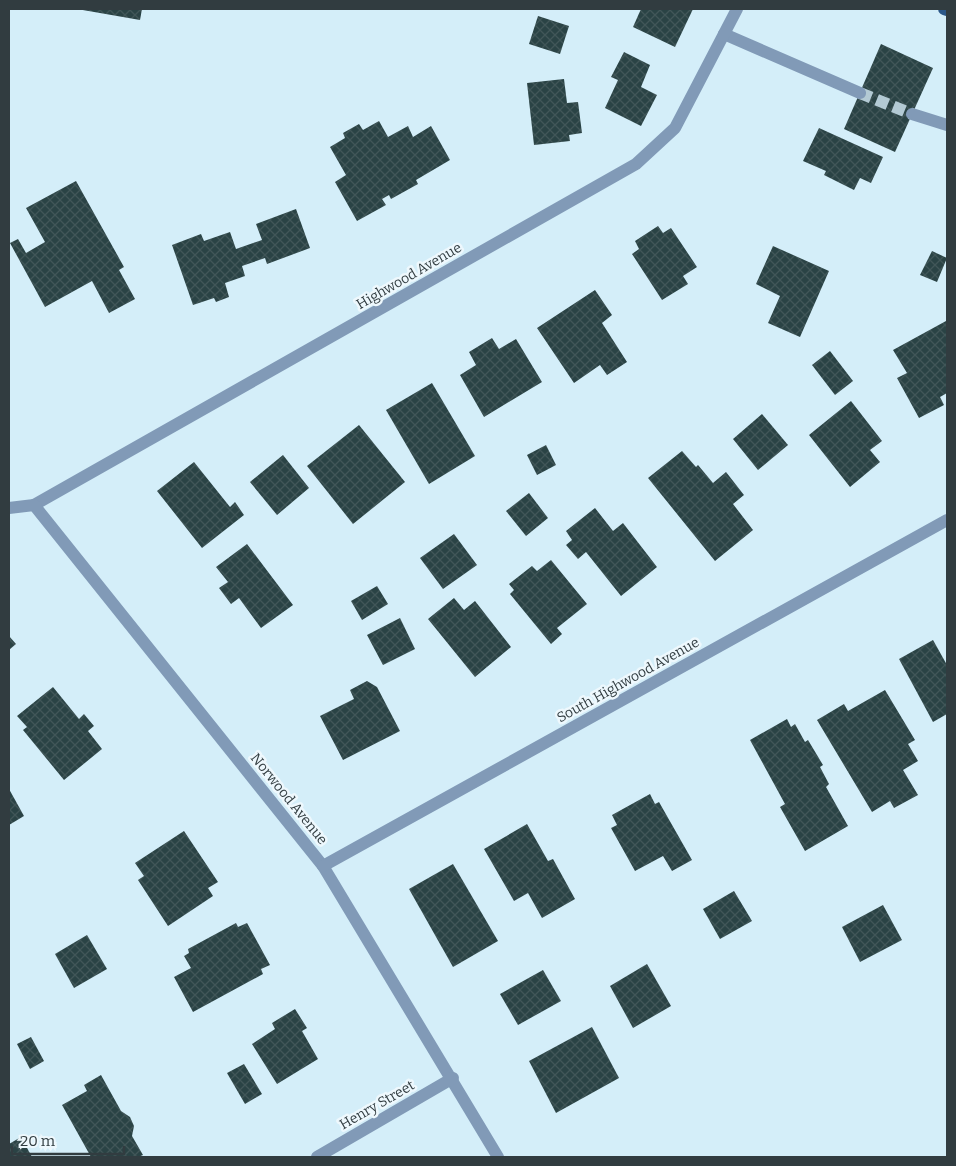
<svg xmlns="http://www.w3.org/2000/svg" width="956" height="1166" viewBox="0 0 956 1166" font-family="Bitter,serif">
  <defs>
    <pattern id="building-cross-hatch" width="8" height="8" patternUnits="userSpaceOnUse" patternTransform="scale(1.25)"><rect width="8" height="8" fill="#2a4345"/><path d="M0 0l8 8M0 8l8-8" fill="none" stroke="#415658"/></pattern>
  </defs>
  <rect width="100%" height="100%" fill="#d4eef9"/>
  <g fill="url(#building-cross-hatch)">
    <path d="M 77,9 L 142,9 L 140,20 Z"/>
    <path d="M 641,9 L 693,9 L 675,47 L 633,27 Z"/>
    <path d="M 538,16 L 569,26 L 560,54 L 529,44 Z"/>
    <path d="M 881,44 L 933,68 L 895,152 L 844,129 Z"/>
    <path d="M 624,52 L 650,65 L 641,87 L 657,95 L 641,126 L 605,108 L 618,80 L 611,77 Z"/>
    <path d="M 564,79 L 567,103 L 578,102 L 582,133 L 569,135 L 570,141 L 534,145 L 527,83 Z"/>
    <path d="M 379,121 L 388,137 L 408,126 L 413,137 L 431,126 L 450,160 L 416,180 L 418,184 L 391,199 L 389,195 L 382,199 L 386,205 L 357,221 L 335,182 L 346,175 L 330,147 L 345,138 L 343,133 L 359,124 L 363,130 Z"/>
    <path d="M 819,128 L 883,157 L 871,183 L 860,178 L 854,190 L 824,175 L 826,171 L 803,161 Z"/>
    <path d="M 76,181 L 124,267 L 119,270 L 135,299 L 109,313 L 92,281 L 45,307 L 10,243 L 18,239 L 26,253 L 45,242 L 26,208 Z"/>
    <path d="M 296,209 L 310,248 L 267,264 L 265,258 L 242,266 L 245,276 L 225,283 L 229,297 L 216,302 L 214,298 L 193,305 L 172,245 L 201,234 L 204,241 L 230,232 L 236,249 L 262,240 L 256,224 Z"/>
    <path d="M 658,226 L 663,233 L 671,228 L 697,267 L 683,276 L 688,284 L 662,300 L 632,254 L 639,249 L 635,241 Z"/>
    <path d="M 773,246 L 829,271 L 800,337 L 768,323 L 780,296 L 756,284 Z"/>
    <path d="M 932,251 L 947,258 L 937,282 L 920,275 Z"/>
    <path d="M 595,290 L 612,315 L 602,323 L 627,362 L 607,375 L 600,365 L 574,383 L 537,328 Z"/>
    <path d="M 946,321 L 947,393 L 940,397 L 944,405 L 919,418 L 897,378 L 907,373 L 893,350 Z"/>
    <path d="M 492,338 L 499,349 L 516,339 L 542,382 L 484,417 L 460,375 L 476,365 L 469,352 Z"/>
    <path d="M 830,351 L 853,381 L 835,395 L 812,365 Z"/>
    <path d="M 432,383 L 475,456 L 429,484 L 386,410 Z"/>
    <path d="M 851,401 L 882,441 L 870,450 L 880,462 L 850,487 L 809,435 Z"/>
    <path d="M 762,414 L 788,445 L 758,470 L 733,439 Z"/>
    <path d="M 359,425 L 405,482 L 353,524 L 307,466 Z"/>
    <path d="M 546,445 L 556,465 L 537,475 L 527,455 Z"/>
    <path d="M 682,451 L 696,467 L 698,465 L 713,483 L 726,472 L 744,495 L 733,504 L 753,530 L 715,561 L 648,478 Z"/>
    <path d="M 283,455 L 309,488 L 277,515 L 250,482 Z"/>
    <path d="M 194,462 L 230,507 L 235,502 L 244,515 L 202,548 L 157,491 Z"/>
    <path d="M 529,493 L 548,518 L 526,536 L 506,511 Z"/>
    <path d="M 595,508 L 613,531 L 623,523 L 657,567 L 621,596 L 586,552 L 578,559 L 566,545 L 572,540 L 566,531 Z"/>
    <path d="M 454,534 L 477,565 L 443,589 L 420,558 Z"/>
    <path d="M 247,544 L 293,605 L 261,628 L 239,598 L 231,604 L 219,588 L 228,582 L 216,567 Z"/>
    <path d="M 551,560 L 587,604 L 557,628 L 562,634 L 551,644 L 510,594 L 514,590 L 509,584 L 532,566 L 537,571 Z"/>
    <path d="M 377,586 L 388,604 L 362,620 L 351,601 Z"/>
    <path d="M 454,598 L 464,610 L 475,601 L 511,647 L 475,677 L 428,619 Z"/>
    <path d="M 400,618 L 415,649 L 383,665 L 367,635 Z"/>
    <path d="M 9,636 L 16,644 L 9,650 Z"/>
    <path d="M 933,640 L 947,665 L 947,714 L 933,722 L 899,659 Z"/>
    <path d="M 367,681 L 377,687 L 400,731 L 343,760 L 320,716 L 354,699 L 350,690 Z"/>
    <path d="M 53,687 L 79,719 L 84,714 L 94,726 L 88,731 L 102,749 L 64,780 L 23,730 L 27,727 L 17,716 Z"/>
    <path d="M 885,690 L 915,740 L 908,744 L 918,761 L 903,770 L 918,795 L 894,808 L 890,801 L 872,812 L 817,720 L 844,704 L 848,711 Z"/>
    <path d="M 787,719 L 791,727 L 795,724 L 805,742 L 808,740 L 823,765 L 820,767 L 829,784 L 826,787 L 848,826 L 805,851 L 780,807 L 785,804 L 750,740 Z"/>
    <path d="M 9,789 L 24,816 L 9,825 Z"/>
    <path d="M 650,794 L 655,804 L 659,802 L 692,860 L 672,871 L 663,856 L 635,871 L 611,828 L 617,825 L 612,815 Z"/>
    <path d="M 527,824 L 548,861 L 553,859 L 575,899 L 542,918 L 528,893 L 514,901 L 484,849 Z"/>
    <path d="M 184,831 L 218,882 L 208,888 L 213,896 L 168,926 L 138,880 L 144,876 L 135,863 Z"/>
    <path d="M 453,864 L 498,941 L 453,967 L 409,889 Z"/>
    <path d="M 734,891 L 752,921 L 720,939 L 703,909 Z"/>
    <path d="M 883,905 L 902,940 L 860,962 L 842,927 Z"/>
    <path d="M 236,923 L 238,927 L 247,923 L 270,965 L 261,969 L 263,974 L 193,1012 L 174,977 L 191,968 L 184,956 L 189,953 L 188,949 Z"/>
    <path d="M 87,935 L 107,969 L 74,988 L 55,954 Z"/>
    <path d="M 647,964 L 671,1006 L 633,1028 L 610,986 Z"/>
    <path d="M 543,970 L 561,1001 L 518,1025 L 500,994 Z"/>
    <path d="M 295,1009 L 307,1028 L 302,1031 L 318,1059 L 277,1084 L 252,1044 L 275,1029 L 272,1023 Z"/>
    <path d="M 592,1027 L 619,1078 L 556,1113 L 529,1061 Z"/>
    <path d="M 31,1037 L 44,1061 L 30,1069 L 17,1044 Z"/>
    <path d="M 244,1064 L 262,1094 L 245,1104 L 227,1073 Z"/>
    <path d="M 101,1075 L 121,1111 L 130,1117 L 134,1126 L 132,1136 L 143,1155 L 138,1157 L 91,1157 L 62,1105 L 87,1091 L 84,1085 Z"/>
    <path d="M 21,1137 L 32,1157 L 9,1157 L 9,1144 Z"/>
  </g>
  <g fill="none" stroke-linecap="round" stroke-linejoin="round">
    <path stroke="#b3cad4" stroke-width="12" stroke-dasharray="12 6" stroke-linecap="butt" d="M 860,93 L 912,114"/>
    <g stroke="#819ab7" stroke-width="12">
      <path d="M 724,34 L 860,93"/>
      <path d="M 912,114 L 947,125"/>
      <path d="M 34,505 L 636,164 L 675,128 L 737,9"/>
      <path d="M 9,508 L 34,505 L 323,866 L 498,1157"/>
      <path d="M 323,866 L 947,520"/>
      <path d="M 317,1157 L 453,1078"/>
    </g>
    <path stroke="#2a5789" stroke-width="12" d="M 944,9 L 947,10"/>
  </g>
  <g text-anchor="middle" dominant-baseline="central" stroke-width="5" stroke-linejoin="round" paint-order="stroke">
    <g font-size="14" fill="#313c40" stroke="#eef8fd">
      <text transform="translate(409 276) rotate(-30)">Highwood Avenue</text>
      <text transform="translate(628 680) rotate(-29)">South Highwood Avenue</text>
      <text transform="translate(289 799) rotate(51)">Norwood Avenue</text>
      <text transform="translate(377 1105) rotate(-30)">Henry Street</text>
    </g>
  </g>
  <rect width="956" height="1166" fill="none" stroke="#313c40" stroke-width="20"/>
  <path d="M12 1146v8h112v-8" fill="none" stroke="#313c40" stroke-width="2.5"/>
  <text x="20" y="1146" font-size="15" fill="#313c40" stroke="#eef8fd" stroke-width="4" paint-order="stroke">20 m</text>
</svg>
